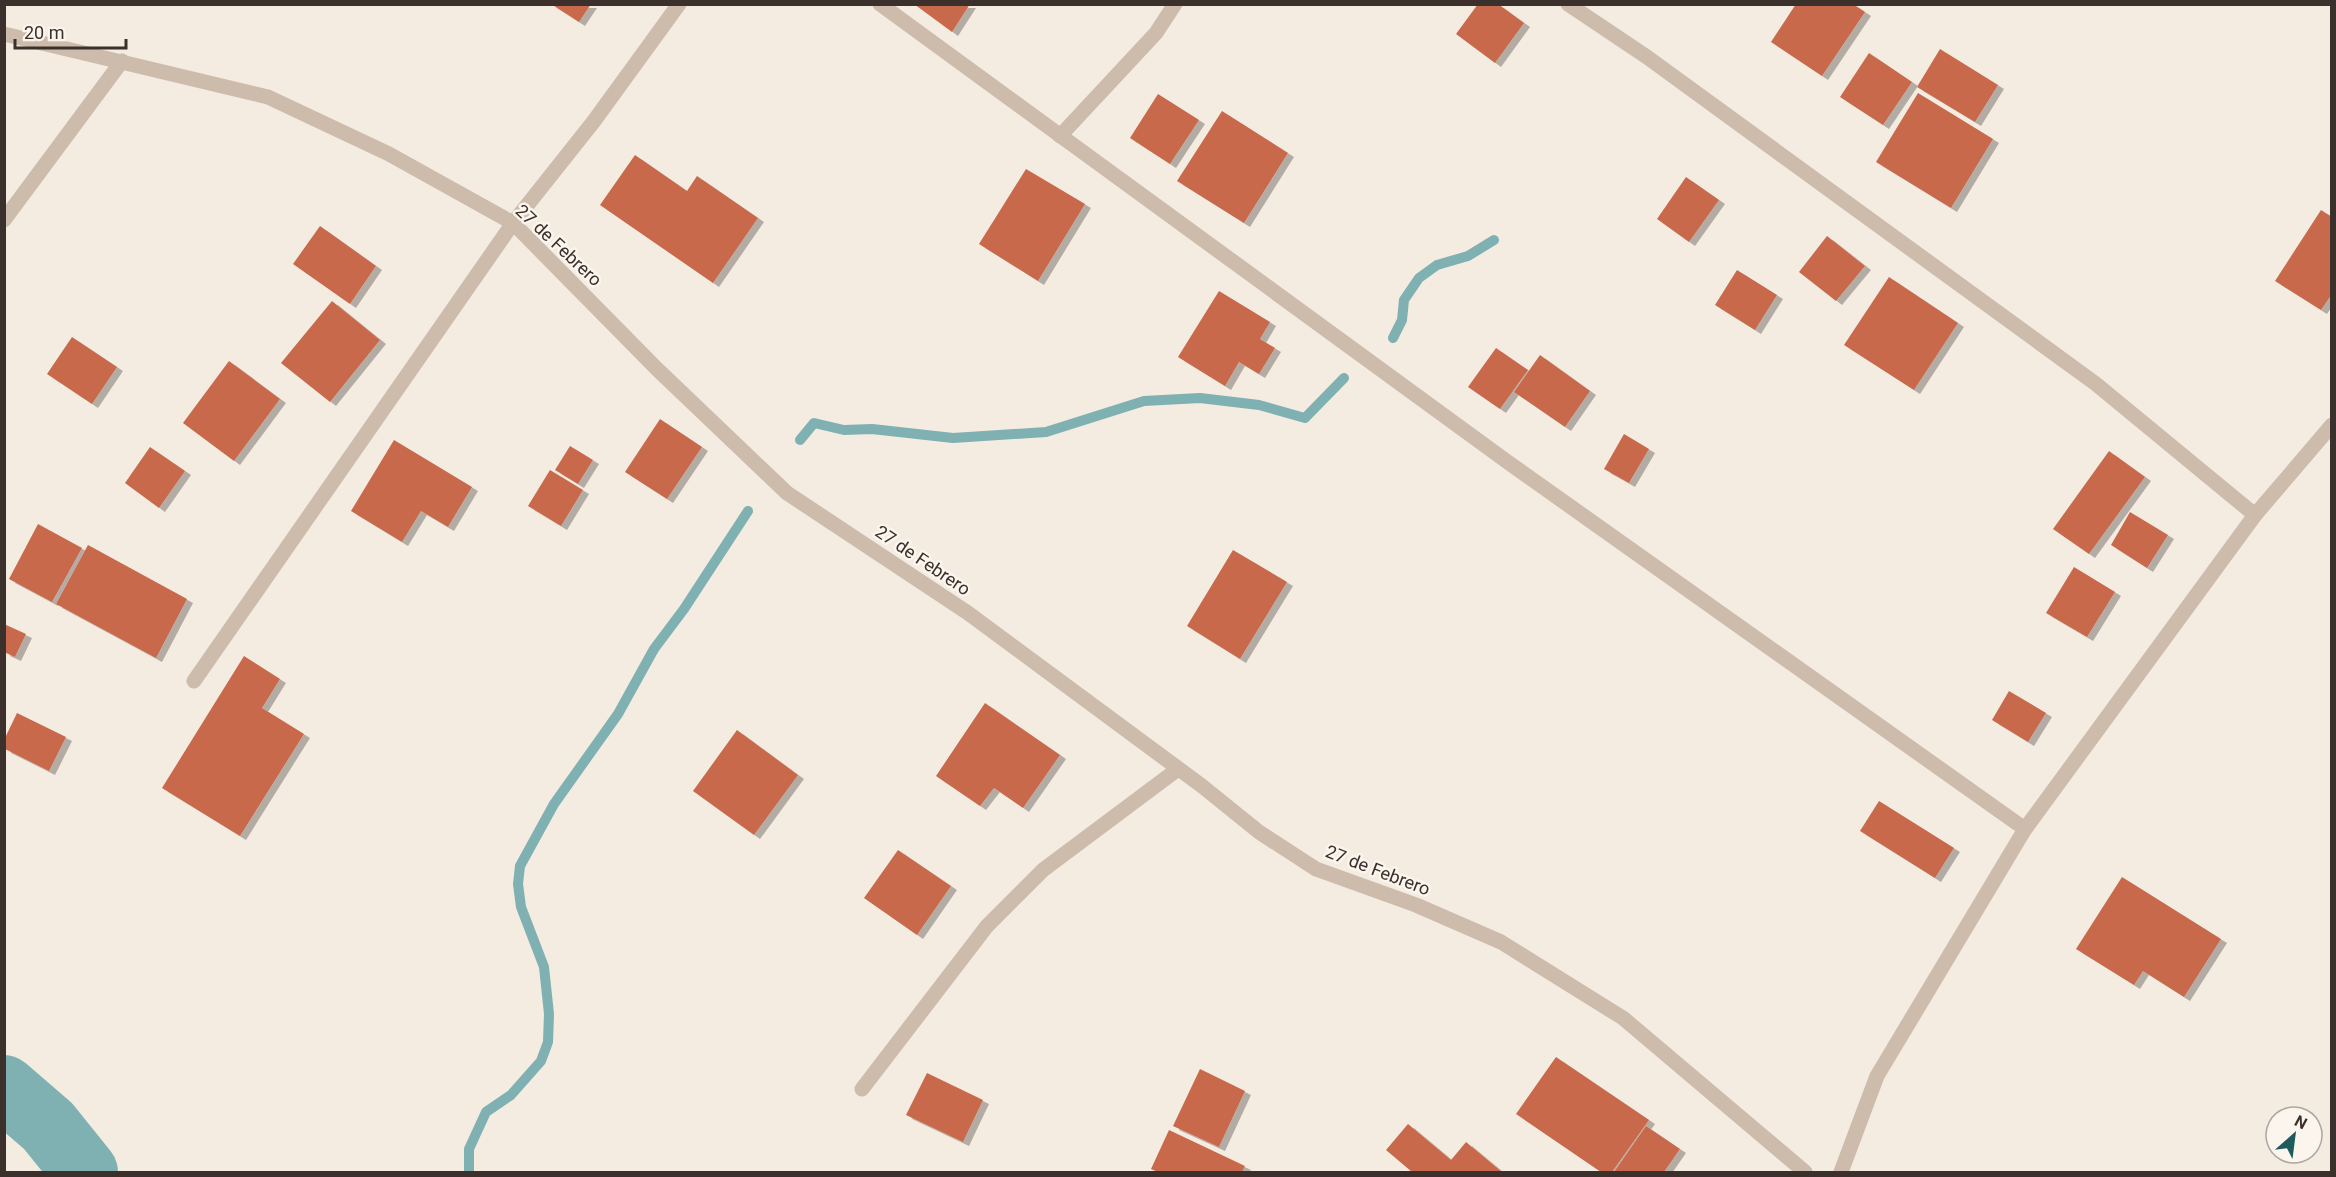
<svg xmlns="http://www.w3.org/2000/svg" width="2336" height="1177" viewBox="0 0 2336 1177" font-family="Roboto,sans-serif">
  <defs>
    <filter id="shadow"><feDropShadow dx="6" dy="4" stdDeviation="0" flood-color="#0004"/></filter>
  </defs>
  <rect width="100%" height="100%" fill="#f4ebe1"/>
  <g fill="none" stroke-linecap="round" stroke-linejoin="round">
    <g stroke="#7fb0b2" stroke-width="10">
      <path d="M 1393,338 L 1402,320 L 1404,300 L 1419,278 L 1437,265 L 1468,256 L 1494,240"/>
      <path d="M 800,440 L 814,423 L 844,430 L 872,429 L 953,438 L 1046,432 L 1144,401 L 1200,398 L 1259,405 L 1305,418 L 1344,378"/>
      <path d="M 469,1172 L 469,1149 L 486,1112 L 511,1095 L 541,1061 L 548,1042 L 549,1014 L 544,967 L 521,907 L 518,884 L 520,866 L 554,804 L 618,714 L 654,649 L 684,609 L 748,511"/>
    </g>
    <path stroke="#7fb0b2" stroke-width="66" d="M 4,1088 L 48,1126 L 85,1172"/>
  </g>
  <g fill="#c8694b" filter="url(#shadow)">
    <path d="M 551,4 L 591,4 L 579,22 Z"/>
    <path d="M 914,4 L 970,4 L 952,32 Z"/>
    <path d="M 1478,4 L 1498,4 L 1524,23 L 1495,63 L 1456,34 Z"/>
    <path d="M 1796,4 L 1853,4 L 1865,12 L 1822,76 L 1771,42 Z"/>
    <path d="M 1940,49 L 1998,85 L 1975,122 L 1917,87 Z"/>
    <path d="M 1869,53 L 1912,82 L 1883,125 L 1840,97 Z"/>
    <path d="M 1918,93 L 1993,139 L 1951,208 L 1876,162 Z"/>
    <path d="M 1158,94 L 1199,120 L 1170,164 L 1130,138 Z"/>
    <path d="M 1222,111 L 1288,153 L 1244,223 L 1177,181 Z"/>
    <path d="M 635,155 L 687,191 L 697,176 L 758,218 L 713,283 L 600,205 Z"/>
    <path d="M 1026,169 L 1085,204 L 1038,281 L 979,244 Z"/>
    <path d="M 1686,177 L 1719,200 L 1689,242 L 1657,219 Z"/>
    <path d="M 2321,210 L 2332,217 L 2332,294 L 2321,310 L 2275,281 Z"/>
    <path d="M 320,226 L 376,266 L 350,304 L 293,264 Z"/>
    <path d="M 1827,236 L 1865,266 L 1836,301 L 1799,272 Z"/>
    <path d="M 1737,270 L 1777,295 L 1755,330 L 1715,305 Z"/>
    <path d="M 1889,277 L 1958,323 L 1914,390 L 1844,345 Z"/>
    <path d="M 1219,291 L 1270,322 L 1260,339 L 1275,348 L 1259,374 L 1239,362 L 1225,386 L 1178,357 Z"/>
    <path d="M 332,301 L 380,340 L 330,402 L 281,363 Z"/>
    <path d="M 72,337 L 117,367 L 92,404 L 47,374 Z"/>
    <path d="M 1496,348 L 1528,370 L 1500,409 L 1468,387 Z"/>
    <path d="M 1540,355 L 1590,391 L 1565,427 L 1514,392 Z"/>
    <path d="M 229,361 L 280,399 L 234,461 L 183,423 Z"/>
    <path d="M 660,419 L 702,447 L 667,499 L 625,472 Z"/>
    <path d="M 1624,434 L 1649,449 L 1629,483 L 1604,469 Z"/>
    <path d="M 394,440 L 472,487 L 448,527 L 421,511 L 402,542 L 351,511 Z"/>
    <path d="M 570,446 L 593,460 L 578,484 L 555,470 Z"/>
    <path d="M 150,447 L 185,471 L 159,508 L 125,483 Z"/>
    <path d="M 2109,451 L 2145,477 L 2089,554 L 2053,529 Z"/>
    <path d="M 550,470 L 583,490 L 561,526 L 528,506 Z"/>
    <path d="M 2130,512 L 2168,535 L 2147,568 L 2111,545 Z"/>
    <path d="M 38,524 L 82,548 L 52,602 L 9,579 Z"/>
    <path d="M 88,545 L 187,599 L 156,658 L 56,604 Z"/>
    <path d="M 1233,550 L 1287,582 L 1240,659 L 1187,626 Z"/>
    <path d="M 2074,567 L 2115,592 L 2087,637 L 2046,613 Z"/>
    <path d="M 4,624 L 26,634 L 15,657 L 4,652 Z"/>
    <path d="M 244,656 L 280,679 L 262,708 L 304,734 L 240,836 L 162,788 Z"/>
    <path d="M 2009,691 L 2046,713 L 2028,742 L 1992,720 Z"/>
    <path d="M 985,703 L 1060,755 L 1023,808 L 994,788 L 980,806 L 936,776 Z"/>
    <path d="M 17,713 L 66,737 L 49,771 L 5,749 L 5,738 Z"/>
    <path d="M 737,730 L 798,775 L 754,835 L 693,791 Z"/>
    <path d="M 1879,801 L 1954,848 L 1935,878 L 1860,831 Z"/>
    <path d="M 898,850 L 951,886 L 917,935 L 864,898 Z"/>
    <path d="M 2122,877 L 2221,939 L 2184,997 L 2143,971 L 2134,985 L 2076,949 Z"/>
    <path d="M 1556,1057 L 1649,1120 L 1612,1172 L 1601,1172 L 1516,1114 Z"/>
    <path d="M 1200,1069 L 1245,1091 L 1219,1147 L 1173,1126 Z"/>
    <path d="M 927,1073 L 983,1100 L 963,1142 L 906,1115 Z"/>
    <path d="M 1408,1124 L 1451,1160 L 1466,1142 L 1502,1172 L 1412,1172 L 1386,1150 Z"/>
    <path d="M 1646,1126 L 1680,1149 L 1664,1172 L 1614,1172 Z"/>
    <path d="M 1169,1130 L 1245,1166 L 1242,1172 L 1158,1172 L 1151,1169 Z"/>
  </g>
  <g fill="none" stroke-linecap="round" stroke-linejoin="round">
    <g stroke="#cdbbac" stroke-width="15">
      <path d="M 4,220 L 122,61"/>
      <path d="M 862,1089 L 987,926 L 1043,870 L 1178,769"/>
    </g>
    <g stroke="#cdbbac" stroke-width="15">
      <path d="M 880,4 L 1509,463 L 2025,829"/>
      <path d="M 1568,4 L 1647,57 L 2096,384 L 2255,515"/>
      <path d="M 4,34 L 268,97 L 389,154 L 513,223 L 657,369 L 787,493 L 968,613 L 1202,786 L 1259,832 L 1316,869 L 1416,905 L 1501,942 L 1623,1018 L 1805,1172"/>
      <path d="M 1060,136 L 1156,33 L 1175,4"/>
      <path d="M 194,681 L 513,223 L 594,121 L 679,4"/>
      <path d="M 1841,1172 L 1877,1076 L 2025,829 L 2255,515 L 2332,425"/>
    </g>
  </g>
  <g text-anchor="middle" dominant-baseline="central" stroke-width="5" stroke-linejoin="round" paint-order="stroke">
    <g font-size="18" fill="#3b302b" stroke="#fbf5ee">
      <text transform="translate(559 245) rotate(43)">27 de Febrero</text>
      <text transform="translate(923 560) rotate(34)">27 de Febrero</text>
      <text transform="translate(1378 870) rotate(21)">27 de Febrero</text>
    </g>
  </g>
  <rect width="2336" height="1177" fill="none" stroke="#3b302b" stroke-width="12"/>
  <g transform="translate(2294 1135) rotate(28)"><circle r="28" fill="#fbf5ee" stroke="#aea6a0" stroke-width="1.5"/>
  <path d="M0-4.5L10 22L0 15L-10 22Z" fill="#1f5a5e"/>
  <text y="-9" font-size="16" font-weight="bold" text-anchor="middle" fill="#3b302b">N</text>
  </g>
  <path d="M15 39v9h111v-9" fill="none" stroke="#3b302b" stroke-width="3"/>
  <text x="24" y="39" font-size="18" fill="#3b302b" stroke="#fbf5ee" stroke-width="4.5" paint-order="stroke">20 m</text>
</svg>
